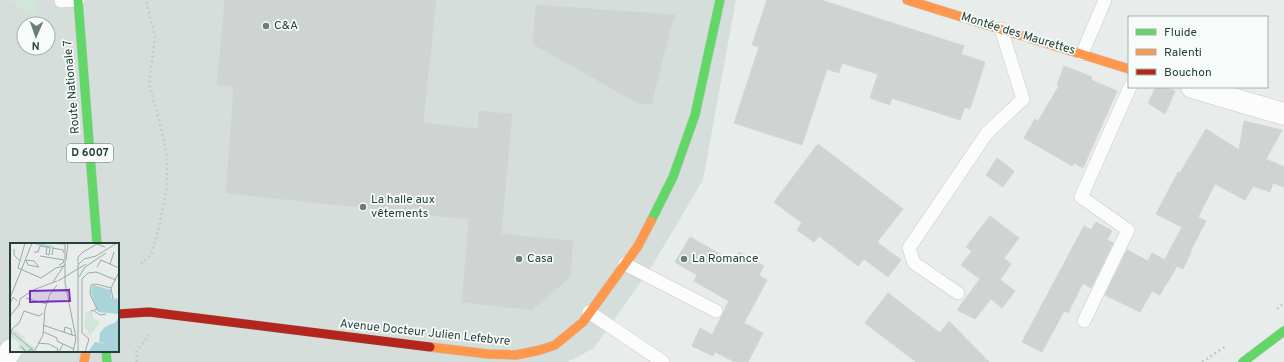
<svg xmlns="http://www.w3.org/2000/svg" width="1284" height="362" viewBox="0 0 1284 362" font-family="Overpass,sans-serif">
  <rect width="100%" height="100%" fill="#e8edeb"/>
  <path fill="#d6dedb" fill-rule="evenodd" d="M 0,0 L 736,0 L 703,180 L 652,266 L 594,348 L 568,362 L 0,362 ZM 24,24 L 48,24 L 48,48 L 24,48 ZM 11,244 L 118,244 L 118,351 L 11,351 Z"/>
  <path fill="#d1e6d8" d="M 10,0 L 36,0 L 38,22 Z"/>
  <g fill="#cfd4d2" stroke="#d1d6d4">
    <path d="M 225,0 L 436,0 L 423,123 L 478,129 L 479,111 L 512,114 L 501,234 L 573,241 L 570,277 L 532,310 L 462,302 L 469,219 L 226,193 L 234,86 L 217,84 Z"/>
    <path d="M 767,0 L 821,0 L 964,46 L 961,54 L 985,62 L 970,109 L 965,107 L 960,120 L 892,98 L 890,105 L 870,98 L 878,74 L 842,63 L 839,73 L 827,69 L 802,145 L 734,123 L 759,47 L 752,45 Z"/>
    <path d="M 536,5 L 675,15 L 669,33 L 651,105 L 636,102 L 533,44 Z"/>
    <path d="M 1064,66 L 1092,77 L 1091,80 L 1117,91 L 1083,168 L 1074,163 L 1072,166 L 1024,138 L 1035,119 L 1038,121 L 1059,86 L 1057,85 Z"/>
    <path d="M 1156,87 L 1163,87 L 1175,91 L 1165,114 L 1148,103 Z"/>
    <path d="M 1244,121 L 1282,130 L 1266,159 L 1284,167 L 1284,187 L 1273,183 L 1270,192 L 1253,186 L 1245,200 L 1215,184 L 1198,217 L 1206,221 L 1190,252 L 1191,252 L 1183,269 L 1177,266 L 1166,285 L 1165,285 L 1160,295 L 1152,291 L 1140,312 L 1105,295 L 1127,250 L 1148,261 L 1152,253 L 1176,266 L 1165,259 L 1182,227 L 1156,214 L 1178,172 L 1180,173 L 1206,129 L 1239,150 Z"/>
    <path d="M 818,144 L 903,209 L 877,242 L 901,260 L 888,277 L 864,259 L 858,266 L 819,236 L 814,242 L 797,230 L 802,223 L 774,202 Z"/>
    <path d="M 997,158 L 1014,171 L 1003,187 L 986,175 Z"/>
    <path d="M 990,216 L 1019,238 L 1004,258 L 1011,264 L 1000,280 L 1015,291 L 1002,308 L 991,299 L 975,319 L 957,310 L 980,279 L 961,265 L 972,251 L 966,247 Z"/>
    <path d="M 1096,222 L 1112,231 L 1107,240 L 1113,243 L 1091,288 L 1083,283 L 1068,313 L 1064,311 L 1042,352 L 1022,342 L 1084,226 L 1091,230 Z"/>
    <path d="M 690,237 L 734,262 L 739,252 L 764,266 L 759,275 L 767,280 L 744,323 L 763,333 L 748,362 L 735,362 L 715,352 L 713,356 L 692,346 L 700,328 L 712,335 L 729,301 L 694,281 L 697,275 L 675,262 Z"/>
    <path d="M 888,293 L 940,333 L 949,321 L 989,362 L 916,362 L 865,323 Z"/>
  </g>
  <g fill="none" stroke-linecap="round" stroke-linejoin="round">
    <g stroke="#c5cac8" stroke-width="14">
      <g id="lane">
        <path d="M 61,1 L 78,0"/>
        <path d="M 1082,54 L 1105,0"/>
        <path d="M 625,264 L 716,311"/>
        <path d="M 958,293 L 914,263 L 909,248 L 987,133 L 1023,99 L 1001,29"/>
        <path d="M 589,312 L 663,362"/>
        <path d="M 1084,321 L 1128,230 L 1081,197 L 1130,87"/>
      </g>
    </g>
    <g stroke="#c5cac8" stroke-width="23">
      <g id="street">
        <path d="M 1192,87 L 1284,114"/>
        <path d="M 3,362 L 11,350"/>
      </g>
    </g>
    <g stroke="#c3cbc8" stroke-width="10">
      <g id="fast">
        <path d="M 78,0 L 97,244"/>
        <path d="M 651,221 L 673,177 L 695,115 L 720,0"/>
        <path d="M 106,351 L 107,362"/>
        <path d="M 1243,362 L 1284,331"/>
      </g>
    </g>
    <g stroke="#c3cbc8" stroke-width="10">
      <g id="slow">
        <path d="M 907,0 L 1129,69"/>
        <path d="M 430,347 L 488,354 L 516,355 L 540,350 L 555,345 L 583,322 L 638,246 L 651,221"/>
        <path d="M 84,362 L 86,351"/>
      </g>
    </g>
    <g stroke="#c3cbc8" stroke-width="10">
      <path id="jam" d="M 118,314 L 149,312 L 430,347"/>
    </g>
    <g stroke="#c3ccca" stroke-width="2.5" stroke-dasharray="2 3" stroke-linecap="butt">
      <path d="M 141,264 L 151,255 L 159,227 L 167,186 L 167,157 L 160,123 L 149,84 L 155,37 L 146,0"/>
      <path d="M 1277,309 L 1284,303"/>
      <path d="M 137,362 L 136,352 L 149,335"/>
      <path d="M 1202,362 L 1226,346"/>
    </g>
    <use href="#lane" stroke="#fcfcfc" stroke-width="13"/>
    <use href="#street" stroke="#fcfcfc" stroke-width="22"/>
    <use href="#fast" stroke="#63d668" stroke-width="9"/>
    <use href="#slow" stroke="#ff974d" stroke-width="9"/>
    <use href="#jam" stroke="#b3261e" stroke-width="9"/>
  </g>
  <g fill="#697e78" stroke="#f7fbf9" stroke-width="1.5">
    <circle cx="266" cy="26" r="4"/>
    <circle cx="363" cy="207" r="4"/>
    <circle cx="519" cy="259" r="4"/>
    <circle cx="684" cy="259" r="4"/>
  </g>
  <g text-anchor="middle" dominant-baseline="central" stroke-width="3.5" stroke-linejoin="round" paint-order="stroke">
    <rect fill="#f7fbf9" stroke="#637a73" stroke-width="1" x="67" y="144" width="46" height="18" rx="3"/>
    <g font-size="11" font-weight="bold" fill="#24423a">
      <text x="90" y="153">D 6007</text>
    </g>
    <g font-size="12" fill="#24423a" stroke="#f7fbf9" text-anchor="start">
      <text x="274" y="26">C&amp;A</text>
      <text x="371" y="200">La halle aux<tspan x="371" dy="14">vêtements</tspan></text>
      <text x="527" y="259">Casa</text>
      <text x="692" y="259">La Romance</text>
    </g>
    <g font-size="12" fill="#24423a" stroke="#f7fbf9">
      <text transform="translate(1018 34) rotate(17)">Montée des Maurettes</text>
      <text transform="translate(72 87) rotate(-95)">Route Nationale 7</text>
      <text transform="translate(425 333) rotate(6)">Avenue Docteur Julien Lefebvre</text>
    </g>
  </g>
  <g transform="translate(10 243)">
    <rect width="109" height="109" fill="#e8edeb"/>
    <path d="M 79,68 L 83,68 L 83,75 L 90,79 L 81,92 L 74,91 L 79,90 L 74,84 L 76,69 ZM 3,86 L 17,96 L 12,96 L 26,105 L 23,109 L 7,106 L 10,101 L 1,94 Z" fill="#d1e6d8"/>
    <path d="M 83,42 L 101,47 L 101,55 L 109,56 L 109,71 L 88,69 L 81,50 ZM 109,74 L 109,109 L 78,109 L 85,99 L 98,101 L 89,99 L 90,90 L 95,84 L 106,79 Z" fill="#a9d4db"/>
    <path fill="none" stroke="#a9d4db" stroke-width="2" d="M 26,1 L 43,4"/>
    <path fill="none" stroke="#9aa9a4" stroke-width="1" d="M 15,0 L 8,25 L 31,35 L 46,25 L 54,23M 37,0 L 55,1M 55,0 L 55,40 L 66,95 L 63,109M 4,6 L 4,12 L 10,18M 24,9 L 28,9 L 30,3 L 36,4 L 37,4 L 40,5 L 39,12 L 36,11 L 37,4M 42,12 L 43,5 L 53,7 L 54,10M 30,13 L 54,17 L 53,20 L 49,22M 56,17 L 58,0M 68,21 L 68,14 L 73,9 L 87,1 L 95,4M 100,21 L 104,9M 29,24 L 18,22 L 16,17 L 24,18 L 29,24M 87,24 L 91,17 L 109,25M 69,34 L 75,24 L 96,10M 48,38 L 76,21M 43,39 L 55,21M 43,48 L 58,48 L 60,45M 0,55 L 22,0M 16,55 L 37,61M 103,56 L 101,45 L 109,29M 0,61 L 3,54 L 7,58M 9,62 L 10,56 L 23,47 L 47,38M 81,68 L 87,66 L 80,51 L 81,42 L 86,41 L 101,45M 84,68 L 90,72 L 96,71M 0,73 L 10,61M 33,82 L 65,93M 34,89 L 47,95M 54,89 L 55,84 L 61,86 L 62,92M 3,90 L 23,107M 47,95 L 47,98 L 53,101 L 49,109M 0,96 L 2,86 L 9,80 L 14,68 L 29,73 L 33,70M 28,100 L 39,101 L 48,106 L 47,108M 53,101 L 64,106M 15,108 L 11,103 L 16,109M 18,109 L 20,106 L 24,109 L 33,92 L 35,66 L 40,51 L 47,42M 68,109 L 68,22 L 74,16 L 86,13 L 107,0M 75,109 L 79,96 L 72,90 L 72,36 L 78,30 L 86,29 L 106,37"/>
    <path fill="#7b2cbf" fill-opacity="0.15" stroke="#7b2cbf" stroke-width="2" d="M 59,47 L 60,58 L 20,59 L 20,48 Z"/>
    <rect width="109" height="109" fill="none" stroke="#24423a" stroke-width="2"/>
  </g>
  <rect x="1128" y="16" width="140" height="72" fill="#f7fbf9" stroke="#a3b1ad"/>
  <rect x="1136" y="29" width="20" height="6" fill="#63d668" stroke="#a3b1ad"/>
  <text x="1164" y="36" font-size="12" fill="#24423a">Fluide</text>
  <rect x="1136" y="49" width="20" height="6" fill="#ff974d" stroke="#a3b1ad"/>
  <text x="1164" y="56" font-size="12" fill="#24423a">Ralenti</text>
  <rect x="1136" y="69" width="20" height="6" fill="#b3261e" stroke="#a3b1ad"/>
  <text x="1164" y="76" font-size="12" fill="#24423a">Bouchon</text>
  <g transform="translate(36 36) rotate(182)"><circle r="19" fill="#f7fbf9" stroke="#a3b1ad"/>
  <path d="M0-3L7 15L0 10L-7 15Z" fill="#697e78"/>
  <text y="-6" font-size="11" font-weight="bold" text-anchor="middle" fill="#24423a">N</text>
  </g>
</svg>
